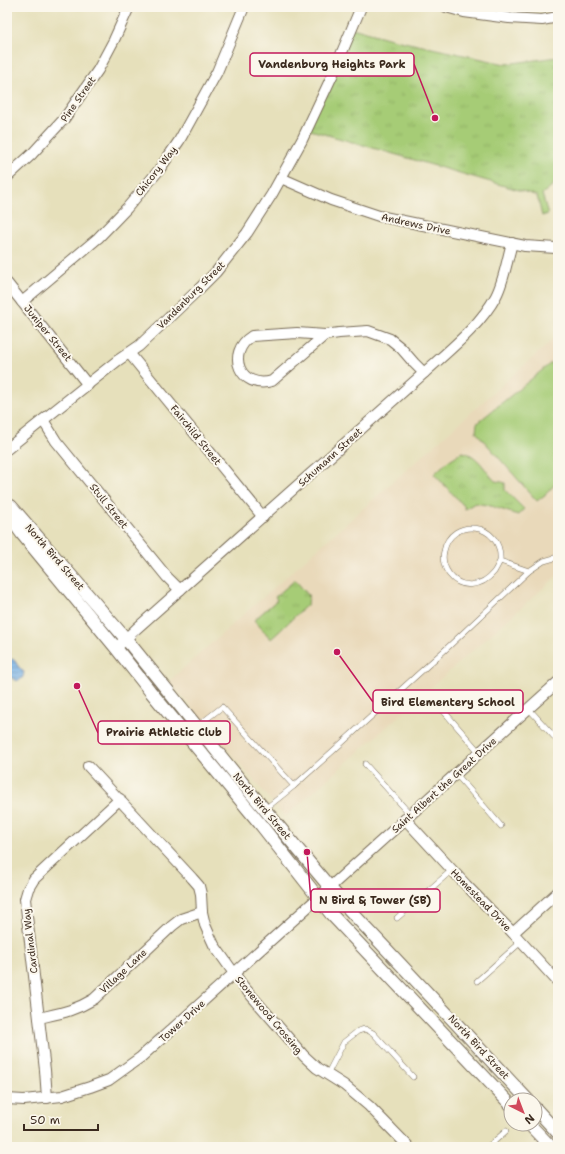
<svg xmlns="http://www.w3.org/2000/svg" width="565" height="1154" viewBox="0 0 565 1154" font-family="'Shantell Sans',sans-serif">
  <defs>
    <pattern id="park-tufts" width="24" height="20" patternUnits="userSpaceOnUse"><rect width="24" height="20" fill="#a6cc76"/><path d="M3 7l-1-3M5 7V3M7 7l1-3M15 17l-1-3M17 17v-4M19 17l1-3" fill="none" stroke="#90af66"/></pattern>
    <pattern id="water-rules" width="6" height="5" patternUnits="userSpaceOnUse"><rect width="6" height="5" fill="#73afe5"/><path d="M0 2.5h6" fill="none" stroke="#608fb9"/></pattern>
  </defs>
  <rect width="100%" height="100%" fill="#fbf7ec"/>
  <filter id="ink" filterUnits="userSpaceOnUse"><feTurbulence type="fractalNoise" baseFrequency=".025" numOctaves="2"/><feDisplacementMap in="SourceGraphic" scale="8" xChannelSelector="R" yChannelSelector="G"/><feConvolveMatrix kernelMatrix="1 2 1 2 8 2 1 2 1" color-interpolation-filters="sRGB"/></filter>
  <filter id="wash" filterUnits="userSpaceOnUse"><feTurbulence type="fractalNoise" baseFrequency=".012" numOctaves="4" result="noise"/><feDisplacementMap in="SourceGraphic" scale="16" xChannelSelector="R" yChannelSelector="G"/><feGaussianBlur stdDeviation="0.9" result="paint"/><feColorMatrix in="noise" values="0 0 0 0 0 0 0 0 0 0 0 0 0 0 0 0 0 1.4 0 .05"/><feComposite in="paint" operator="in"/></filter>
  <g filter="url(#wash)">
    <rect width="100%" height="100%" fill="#e6e0bb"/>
    <path fill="#e9d9ba" d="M 558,335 L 558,575 L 285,817 L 169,681 Z"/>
    <path fill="#a6cc76" stroke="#707b4a" d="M 551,363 L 558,371 L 558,481 L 546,494 L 537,501 L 476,432 L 477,423 Z"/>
    <g fill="url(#park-tufts)" stroke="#707b4a">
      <path d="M 352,28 L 395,40 L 505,64 L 558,57 L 558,181 L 542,194 L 548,214 L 542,216 L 537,196 L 522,191 L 307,129 Z"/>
      <path d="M 462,452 C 478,454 485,471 495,481 L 502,482 L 505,483 L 505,490 L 524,509 L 518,515 L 491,506 L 475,503 L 465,509 L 464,506 L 434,474 L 448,461 Z"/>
      <path d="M 295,580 L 309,596 L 308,604 C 295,615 284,628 271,639 L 254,620 L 277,600 L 275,597 Z"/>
    </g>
    <path fill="url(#water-rules)" stroke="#576c82" d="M 13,659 L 15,661 L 18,666 L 24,672 L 23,677 C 17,685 14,677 7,677 L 7,661 Z"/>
  </g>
  <g filter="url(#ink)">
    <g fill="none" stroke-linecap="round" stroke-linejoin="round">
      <g stroke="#776a55" stroke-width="6">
        <g id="service">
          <path d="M 500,561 C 498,565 496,569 494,572 C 482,587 461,590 449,574 C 444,567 442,559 444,551 C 451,516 503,522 500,561 L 529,571"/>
          <path d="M 434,700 L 480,753"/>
          <path d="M 529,709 L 558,741"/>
          <path d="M 186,735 L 222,707 L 294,786"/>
          <path d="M 365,764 L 410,814"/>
          <path d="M 456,774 L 501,826"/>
          <path d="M 265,809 L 294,786 L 446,649 L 529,571 L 544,561 L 558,557"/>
          <path d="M 397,918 L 452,870"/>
          <path d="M 477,981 L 521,942"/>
          <path d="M 327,1075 L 344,1042 L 358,1031 L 365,1029 L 373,1033 L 413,1077"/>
          <path d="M 488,1147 L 506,1131"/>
        </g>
      </g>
      <g stroke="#776a55" stroke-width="12">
        <g id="minor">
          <path d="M 446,7 L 464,12 L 509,18 L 542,20 L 558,17"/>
          <path d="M 7,177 L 32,154 L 64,119 L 98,70 L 114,40 L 129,7"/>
          <path d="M 281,178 L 331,200 L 379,216 L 525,246 L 556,248"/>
          <path d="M 7,283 L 88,385"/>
          <path d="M 22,302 L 98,238 L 127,208 L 159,170 L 179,141 L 217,72 L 244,7"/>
          <path d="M 297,333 L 325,335 L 272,381 C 240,390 225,353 252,336 Z"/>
          <path d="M 325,335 L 339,333 L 368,331 L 390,339 L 401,348 L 414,363 L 424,373"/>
          <path d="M 129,353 L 263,517"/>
          <path d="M 43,420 L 56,441 L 167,577 L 180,590"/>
          <path d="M 7,449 L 43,420 L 117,361 L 139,346 L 198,290 L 216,272 L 247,233 L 272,194 L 302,140 L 332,76 L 361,7"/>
          <path d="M 116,648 L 136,629 L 424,373 C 449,350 480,326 496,296 C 504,281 507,260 512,243"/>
          <path d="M 88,766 L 192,878 L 199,886 L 201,894 L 202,912 L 205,925 L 209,934 L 214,945 L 243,986 L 304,1056 L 317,1068 L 344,1085 L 369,1106 L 409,1147"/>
          <path d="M 405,819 L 466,885 L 513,933 L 558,982"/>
          <path d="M 513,933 L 558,892"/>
          <path d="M 39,1018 C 61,1013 74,1011 94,999 L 172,926 L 181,919 L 202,912"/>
          <path d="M 47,1098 L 45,1070 L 25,899 L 28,889 L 34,879 L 120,799"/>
          <path d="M 7,1099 L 24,1100 L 62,1096 L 90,1087 L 109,1080 L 141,1057 L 558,682"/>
        </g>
      </g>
      <g stroke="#776a55" stroke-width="14">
        <g id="tertiary">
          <path d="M 7,505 L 11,506 L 126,639 L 245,786 L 343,903 L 528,1100"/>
          <path d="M 7,512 L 9,516 L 22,534 L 116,648 L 150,691 L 261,825 L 331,914 L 511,1105"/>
          <path d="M 535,1108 L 558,1133"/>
          <path d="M 529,1124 L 551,1147"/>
        </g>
      </g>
      <use href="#service" stroke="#fff" stroke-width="5"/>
      <use href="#minor" stroke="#fff" stroke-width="10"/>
      <use href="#tertiary" stroke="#fff" stroke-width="12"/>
    </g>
  </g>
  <g text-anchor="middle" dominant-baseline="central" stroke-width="4" stroke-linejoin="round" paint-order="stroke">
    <g font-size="10" fill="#3b2a1e" stroke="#fbf7ec">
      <text transform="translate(78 99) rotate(-55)">Pine Street</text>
      <text transform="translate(156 171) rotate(-52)">Chicory Way</text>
      <text transform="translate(416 224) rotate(12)">Andrews Drive</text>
      <text transform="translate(191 295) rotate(-45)">Vandenburg Street</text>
      <text transform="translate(48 333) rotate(51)">Juniper Street</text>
      <text transform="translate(196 435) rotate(51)">Fairchild Street</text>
      <text transform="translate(330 457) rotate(-42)">Schumann Street</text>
      <text transform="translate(109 506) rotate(51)">Stull Street</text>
      <text transform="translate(55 557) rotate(49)">North Bird Street</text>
      <text transform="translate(444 785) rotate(-42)">Saint Albert the Great Drive</text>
      <text transform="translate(262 806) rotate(50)">North Bird Street</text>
      <text transform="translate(481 900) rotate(46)">Homestead Drive</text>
      <text transform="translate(30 941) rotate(-97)">Cardinal Way</text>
      <text transform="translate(123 971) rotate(-43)">Village Lane</text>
      <text transform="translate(269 1015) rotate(50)">Stonewood Crossing</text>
      <text transform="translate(182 1021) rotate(-42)">Tower Drive</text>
      <text transform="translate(479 1047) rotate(47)">North Bird Street</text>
    </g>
  </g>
  <path fill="none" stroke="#c2185b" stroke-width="1.5" d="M435 118L414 64M337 652L373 702M77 686L98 733M307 852L311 901"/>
  <g fill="#c2185b" stroke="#fbf7ec" stroke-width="1.5">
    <circle cx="435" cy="118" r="4"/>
    <circle cx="337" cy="652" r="4"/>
    <circle cx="77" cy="686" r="4"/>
    <circle cx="307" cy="852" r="4"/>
  </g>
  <g fill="#fbf7ec" stroke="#c2185b" stroke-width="1.5">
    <rect x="250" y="53" width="164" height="23" rx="4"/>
    <rect x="373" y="690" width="150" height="23" rx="4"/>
    <rect x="98" y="721" width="132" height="23" rx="4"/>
    <rect x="311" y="889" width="129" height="23" rx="4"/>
  </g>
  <g font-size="11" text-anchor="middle" font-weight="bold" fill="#3b2a1e">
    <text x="332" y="68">Vandenburg Heights Park</text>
    <text x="448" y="706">Bird Elementery School</text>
    <text x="164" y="736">Prairie Athletic Club</text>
    <text x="375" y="904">N Bird &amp; Tower (SB)</text>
  </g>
  <rect width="565" height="1154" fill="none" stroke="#fbf7ec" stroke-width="24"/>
  <g transform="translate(523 1112) rotate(138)"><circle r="19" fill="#fbf7ec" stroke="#aea59a"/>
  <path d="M0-3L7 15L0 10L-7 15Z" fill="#d1495b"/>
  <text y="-6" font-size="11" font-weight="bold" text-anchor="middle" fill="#3b2a1e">N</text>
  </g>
  <path d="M24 1124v6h74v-6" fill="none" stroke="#3b2a1e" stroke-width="2"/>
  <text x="30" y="1124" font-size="12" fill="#3b2a1e" stroke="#fbf7ec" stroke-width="3" paint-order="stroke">50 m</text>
</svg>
